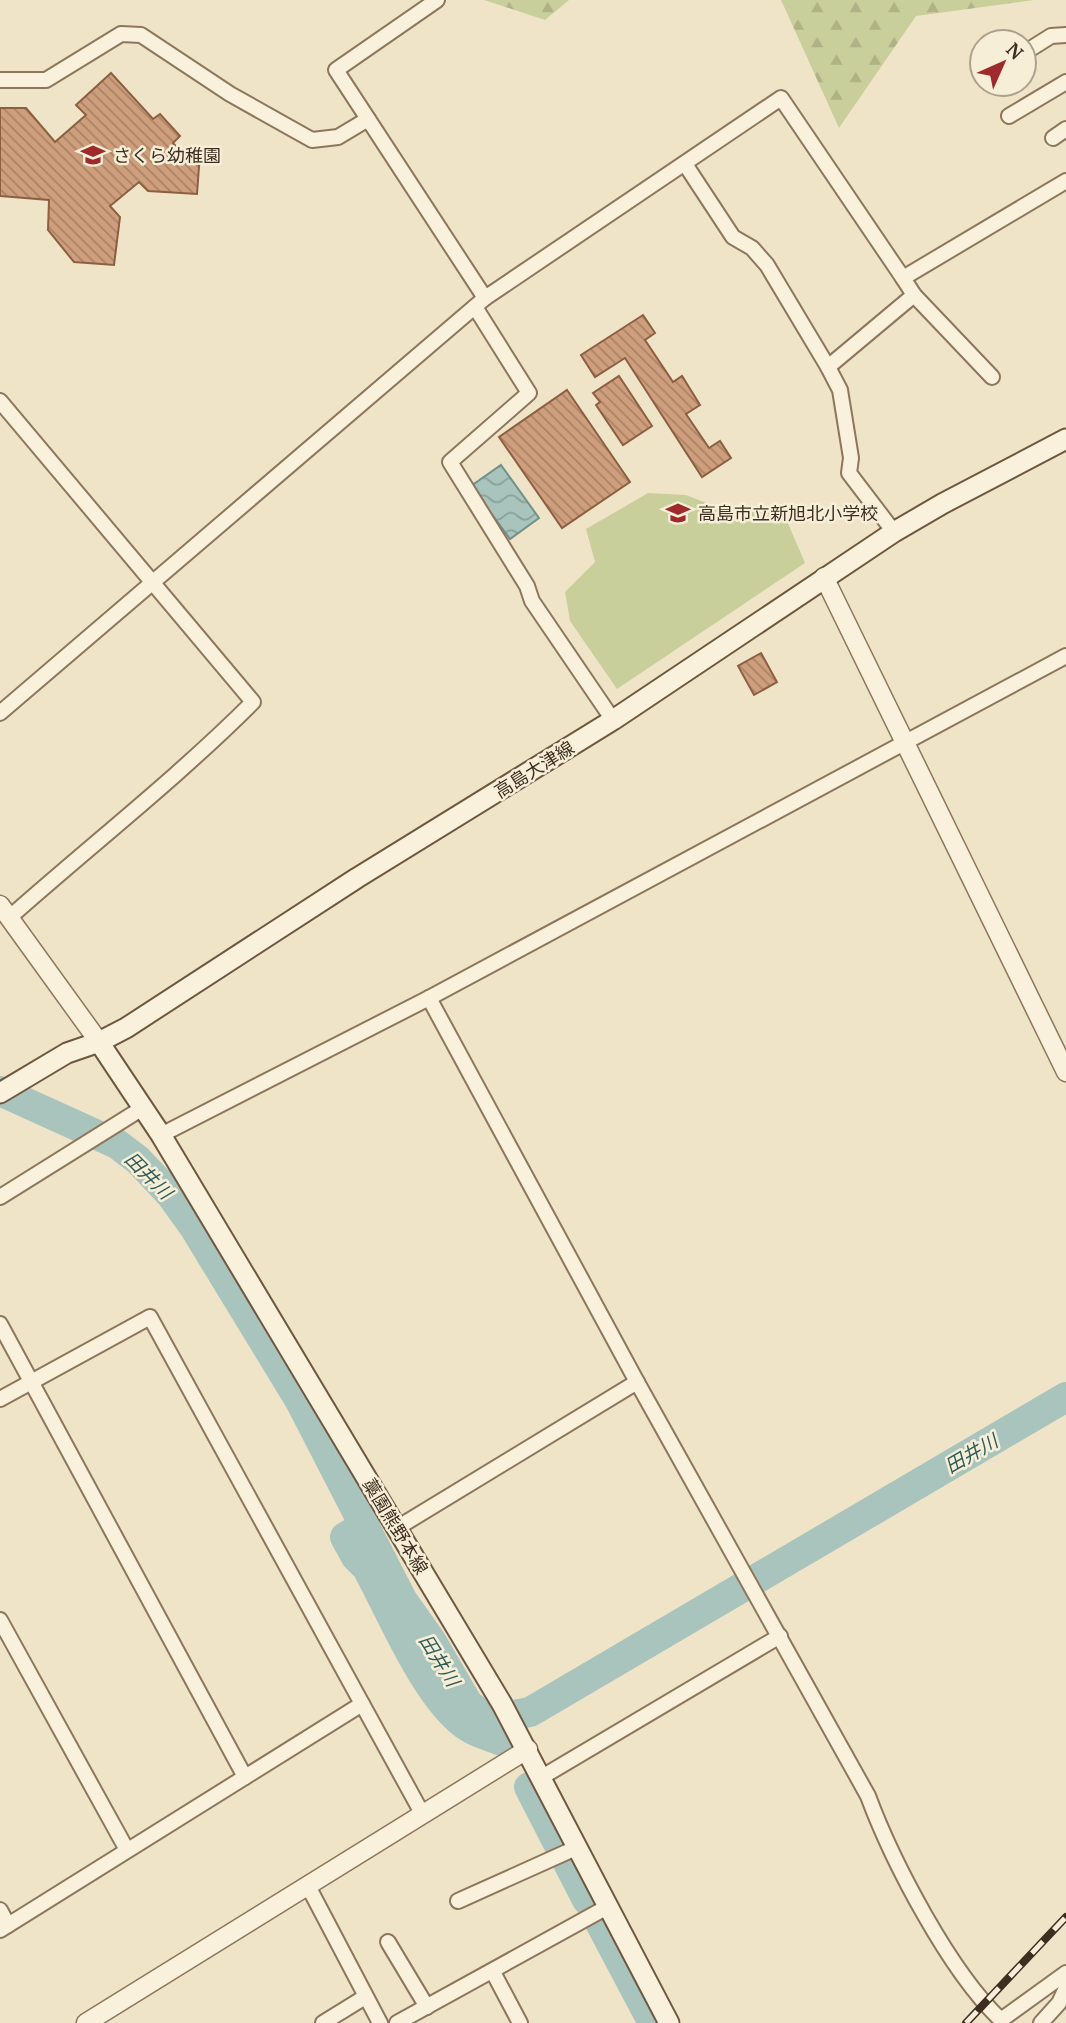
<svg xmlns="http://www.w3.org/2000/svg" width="1066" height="2023" viewBox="0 0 1066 2023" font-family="'PT Serif','Noto Sans JP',serif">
  <defs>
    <pattern id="forest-firs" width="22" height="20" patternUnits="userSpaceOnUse" patternTransform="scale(1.75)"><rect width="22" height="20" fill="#c9cf9b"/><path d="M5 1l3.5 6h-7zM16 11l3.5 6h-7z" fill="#aeb285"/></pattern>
    <pattern id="water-waves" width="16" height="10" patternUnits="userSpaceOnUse" patternTransform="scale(1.75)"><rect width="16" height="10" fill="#a9c4bc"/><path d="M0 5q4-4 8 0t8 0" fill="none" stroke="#8ba098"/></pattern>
    <pattern id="building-back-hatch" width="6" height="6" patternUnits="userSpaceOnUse" patternTransform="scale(1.75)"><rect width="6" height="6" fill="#cf9f7d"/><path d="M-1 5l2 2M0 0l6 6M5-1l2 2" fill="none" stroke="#a98266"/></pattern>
  </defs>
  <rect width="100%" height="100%" fill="#f0e4c8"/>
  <g fill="url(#forest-firs)">
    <path d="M 484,0 L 569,0 L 545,20 Z"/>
    <path d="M 781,0 L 1034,0 L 916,16 L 839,128 Z"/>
  </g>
  <path fill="#c9cf9b" d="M 648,493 L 686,495 L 717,507 L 781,507 L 805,563 L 617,689 L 570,621 L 565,592 L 595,562 L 586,529 Z"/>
  <path fill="url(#water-waves)" stroke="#6f938a" stroke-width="2" d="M 501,465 L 539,518 L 510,539 L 471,486 Z"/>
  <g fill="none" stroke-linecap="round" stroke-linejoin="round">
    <g stroke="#a9c4bc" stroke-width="30">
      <path d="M 0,1091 L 117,1144 L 138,1160 L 171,1195 L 194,1227 L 300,1401 L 403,1601 L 432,1642 L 468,1704 L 481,1714 L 502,1717 L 530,1712 L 1066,1397"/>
      <path d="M 365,1525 L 345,1537 L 356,1557 L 367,1568 C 392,1614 422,1688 460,1721 C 471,1731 485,1735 499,1740"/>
      <path d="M 529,1787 L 587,1900"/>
      <path d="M 598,1919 L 653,2023"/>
    </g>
  </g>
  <g fill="url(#building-back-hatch)" stroke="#8d5f41" stroke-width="2">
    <path d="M 111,73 L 153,119 L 160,114 L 180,136 L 173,143 L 180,151 L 200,153 L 197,194 L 148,191 L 139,182 L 110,206 L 120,217 L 114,265 L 74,262 L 48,230 L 49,200 L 0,196 L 0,108 L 26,108 L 55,142 L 86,115 L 76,105 Z"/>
    <path d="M 643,315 L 655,333 L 645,340 L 673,382 L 682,376 L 700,405 L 686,414 L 709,448 L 720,441 L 731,458 L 702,477 L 625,358 L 595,377 L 581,355 Z"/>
    <path d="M 619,376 L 652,426 L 623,445 L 596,405 L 600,402 L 593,393 Z"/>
    <path d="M 567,390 L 630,482 L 562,528 L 499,437 Z"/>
    <path d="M 761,653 L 777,682 L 754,695 L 738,666 Z"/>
  </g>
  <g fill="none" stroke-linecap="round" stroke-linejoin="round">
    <g stroke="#8d765c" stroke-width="18">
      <g id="minor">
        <path d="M 437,0 L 336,70 L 485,298"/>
        <path d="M 1024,53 L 1051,36 L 1066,35"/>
        <path d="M 0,80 L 46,80 L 121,34 L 141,35 L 230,94 L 312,140 L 338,137 L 368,119"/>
        <path d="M 1009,116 L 1066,82"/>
        <path d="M 1053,138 L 1066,129"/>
        <path d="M 685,164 L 733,237 L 752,248 L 767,265 L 828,367 L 840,390 L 851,458 L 849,473 L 894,532"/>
        <path d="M 903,278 L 914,295 L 992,377"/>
        <path d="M 475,307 L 529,393 L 450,462 L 527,586 L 532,601 L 613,720"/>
        <path d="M 828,367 L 914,295"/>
        <path d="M 0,401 L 253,702 C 176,779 91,845 10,917"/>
        <path d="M 0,713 L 485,298 L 781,98 L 903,278 L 1066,181"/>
        <path d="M 429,998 L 637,1382 L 868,1796 C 893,1863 950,1972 1001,2020 L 1066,1973"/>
        <path d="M 161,1135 L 429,998 L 1066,656"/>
        <path d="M 0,1197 L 141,1109"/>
        <path d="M 0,1324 L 245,1777"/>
        <path d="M 0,1399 L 150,1317 L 423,1815"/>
        <path d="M 397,1528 L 637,1382"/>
        <path d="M 0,1620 L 127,1850"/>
        <path d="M 542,1777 L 780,1636"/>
        <path d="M 308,1886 L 380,2023"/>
        <path d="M 458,1901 L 578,1847"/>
        <path d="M 0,1910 L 8,1925"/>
        <path d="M 0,1930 L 362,1704"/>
        <path d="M 388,1942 L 427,2007"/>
        <path d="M 493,1972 L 520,2023"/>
        <path d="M 323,2023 L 365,1997"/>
        <path d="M 397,2023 L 609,1906"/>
        <path d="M 1041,2023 L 1059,2003 L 1066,1988"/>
      </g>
    </g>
    <g stroke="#8d765c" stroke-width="21">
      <g id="tertiary">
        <path d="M 824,577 L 1066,1072"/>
        <path d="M 0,905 L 99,1042"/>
        <path d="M 86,2023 L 528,1749"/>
      </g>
    </g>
    <g stroke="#6f573f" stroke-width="23">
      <g id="secondary">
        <path d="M 99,1042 L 161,1135 L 502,1704 L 669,2023"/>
        <path d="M 0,1093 L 67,1053 L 99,1042 L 126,1028 L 357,878 L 613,720 L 894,532 L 942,504 L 1066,439"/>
      </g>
    </g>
    <use href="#minor" stroke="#faf1dc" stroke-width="14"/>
    <use href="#tertiary" stroke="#faf1dc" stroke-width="18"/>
    <use href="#secondary" stroke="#faf1dc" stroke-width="19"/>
    <g stroke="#3d2e20" stroke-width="8">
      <path id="rail" d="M 966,2023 L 1066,1917"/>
    </g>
    <use href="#rail" stroke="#f7eed8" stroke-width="5" stroke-dasharray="16" stroke-linecap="butt"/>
  </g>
  <defs>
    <g id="school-bare" transform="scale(1.89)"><path d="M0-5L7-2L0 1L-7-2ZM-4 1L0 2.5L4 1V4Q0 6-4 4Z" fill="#9e2a2b" stroke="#f7eed8" stroke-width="2.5" paint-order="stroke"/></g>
  </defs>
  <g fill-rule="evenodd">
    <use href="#school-bare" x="93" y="155"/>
    <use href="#school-bare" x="678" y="513"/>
  </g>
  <g text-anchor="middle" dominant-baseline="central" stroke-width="5" stroke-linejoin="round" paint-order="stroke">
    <g font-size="18" fill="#3d2e20" stroke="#f7eed8" text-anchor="start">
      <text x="113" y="155">さくら幼稚園</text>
      <text x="698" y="513">高島市立新旭北小学校</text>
    </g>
    <g font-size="18" fill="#3d2e20" stroke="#f7eed8">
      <text transform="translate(534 769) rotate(-32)">高島大津線</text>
      <text transform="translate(396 1526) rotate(59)">藁園熊野本線</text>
    </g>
    <g font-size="19" font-style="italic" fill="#2f5d5a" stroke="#f7eed8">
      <text transform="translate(149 1175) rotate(45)">田井川</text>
      <text transform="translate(971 1453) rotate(-30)">田井川</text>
      <text transform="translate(440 1660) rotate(58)">田井川</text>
    </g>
  </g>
  <g transform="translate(1003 63) rotate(45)"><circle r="33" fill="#f7eed8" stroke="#ada18e" stroke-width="2"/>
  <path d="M0-5L12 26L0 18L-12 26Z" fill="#9e2a2b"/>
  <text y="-10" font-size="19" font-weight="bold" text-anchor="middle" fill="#3d2e20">N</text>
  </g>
</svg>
